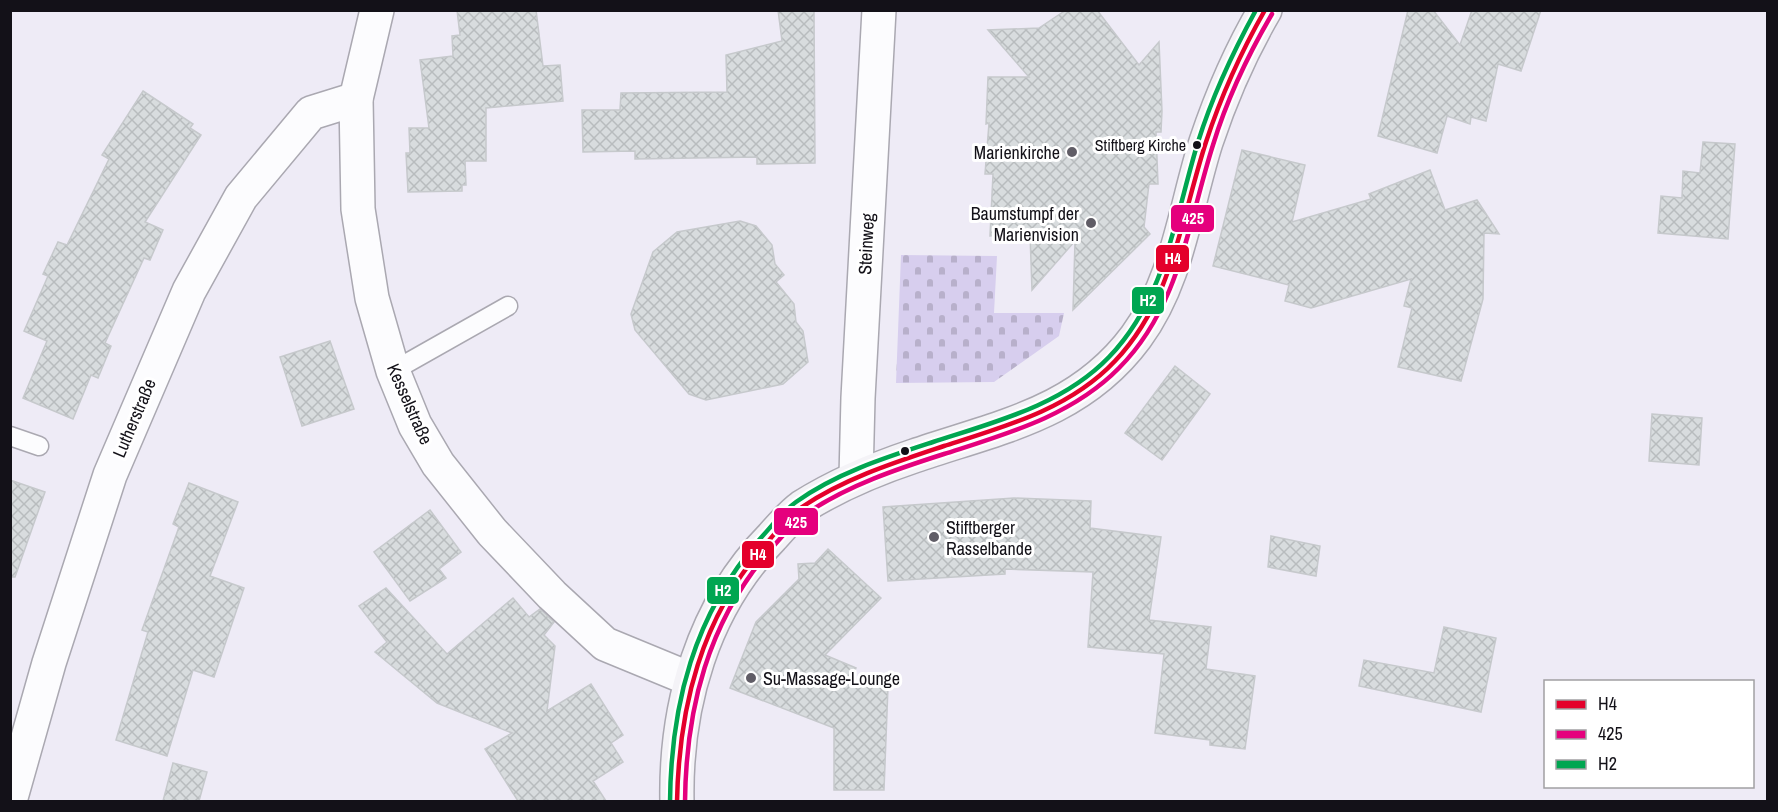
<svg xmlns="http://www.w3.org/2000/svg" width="1778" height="812" viewBox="0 0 1778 812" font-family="'Archivo Narrow',sans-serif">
  <defs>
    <pattern id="cemetery-stones" width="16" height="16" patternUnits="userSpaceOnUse" patternTransform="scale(1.5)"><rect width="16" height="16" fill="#d7ceee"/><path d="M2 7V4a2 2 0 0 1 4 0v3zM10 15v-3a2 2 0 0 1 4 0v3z" fill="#b8b0cb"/></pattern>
    <pattern id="building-cross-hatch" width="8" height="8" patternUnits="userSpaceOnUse" patternTransform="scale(1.5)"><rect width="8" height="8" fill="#d8dcde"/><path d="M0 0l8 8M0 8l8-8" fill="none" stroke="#b8bcbe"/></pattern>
  </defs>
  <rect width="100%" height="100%" fill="#eeebf6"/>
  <path fill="url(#cemetery-stones)" d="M 901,255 L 997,256 L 994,313 L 1064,313 L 1059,336 L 994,382 L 896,383 Z"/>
  <g fill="url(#building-cross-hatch)" stroke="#c6c9cc" stroke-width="1.5">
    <path d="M 457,10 L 536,10 L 543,66 L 560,65 L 563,101 L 486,108 L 486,161 L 465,161 L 466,185 L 462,185 L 462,191 L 408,192 L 406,153 L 410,153 L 409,128 L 429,128 L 420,60 L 453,56 L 452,36 L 460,35 Z"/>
    <path d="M 778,10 L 814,10 L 815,163 L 757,164 L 757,157 L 635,159 L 635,151 L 583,152 L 582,110 L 620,110 L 621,93 L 727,92 L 726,55 L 782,41 Z"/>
    <path d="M 1066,10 L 1097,10 L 1139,65 L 1159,42 L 1162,111 L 1161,132 L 1156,132 L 1158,184 L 1149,184 L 1144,227 L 1150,234 L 1073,310 L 1075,241 L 1032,290 L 1030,234 L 990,236 L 993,174 L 985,174 L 989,123 L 986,124 L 988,77 L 1029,77 L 988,30 L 1039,28 Z"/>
    <path d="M 1408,10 L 1433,10 L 1460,45 L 1472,10 L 1541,10 L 1521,71 L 1498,64 L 1486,121 L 1471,117 L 1470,124 L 1447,116 L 1437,153 L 1378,136 Z"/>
    <path d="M 143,91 L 193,124 L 190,128 L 201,135 L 145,222 L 163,230 L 150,260 L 144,258 L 105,343 L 111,346 L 98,378 L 91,375 L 73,419 L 23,398 L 47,341 L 24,331 L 48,276 L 43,274 L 58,242 L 67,245 L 109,159 L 102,155 Z"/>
    <path d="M 1703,142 L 1735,144 L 1728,239 L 1658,233 L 1661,196 L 1682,198 L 1683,171 L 1700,173 Z"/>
    <path d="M 1242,150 L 1305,165 L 1292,222 L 1371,199 L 1369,194 L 1430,170 L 1445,210 L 1477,200 L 1499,234 L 1484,233 L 1483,299 L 1461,381 L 1398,367 L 1412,308 L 1404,306 L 1411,279 L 1311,308 L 1285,301 L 1289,285 L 1213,266 Z"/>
    <path d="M 740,221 L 756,226 L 772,245 L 775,264 L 784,275 L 776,282 L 794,304 L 796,322 L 803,331 L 808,362 L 783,384 L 706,400 L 689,394 L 635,330 L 631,314 L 653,252 L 677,232 Z"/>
    <path d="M 330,341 L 354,409 L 302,426 L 280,357 Z"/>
    <path d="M 1175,366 L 1210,394 L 1162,460 L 1125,433 Z"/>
    <path d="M 1652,414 L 1702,418 L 1699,465 L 1649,461 Z"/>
    <path d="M 10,480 L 45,492 L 15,577 L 10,577 Z"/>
    <path d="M 189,483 L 238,502 L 210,576 L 244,588 L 214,677 L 193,670 L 167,756 L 116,740 L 148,632 L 142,630 L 179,527 L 173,524 Z"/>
    <path d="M 1014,498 L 1091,501 L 1090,528 L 1161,537 L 1149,620 L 1211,627 L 1206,669 L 1255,676 L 1245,749 L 1210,745 L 1210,740 L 1155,733 L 1164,654 L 1088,647 L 1093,572 L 1005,569 L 1005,574 L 888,581 L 883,507 Z"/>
    <path d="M 430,510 L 461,552 L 439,569 L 446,578 L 410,601 L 374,552 Z"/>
    <path d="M 1271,536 L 1320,546 L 1316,576 L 1268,567 Z"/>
    <path d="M 828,549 L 881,598 L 825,655 L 856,668 L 849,685 L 888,687 L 884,790 L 834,790 L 834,728 L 730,688 L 756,622 L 799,579 L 798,564 L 815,563 Z"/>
    <path d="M 386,588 L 447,654 L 513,598 L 529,617 L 540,609 L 554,622 L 544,635 L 555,646 L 547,711 L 591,684 L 623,735 L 611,743 L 623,762 L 593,781 L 606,801 L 518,801 L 485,749 L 512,733 L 437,703 L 375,652 L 387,642 L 359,606 Z"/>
    <path d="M 1444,627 L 1496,638 L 1481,712 L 1359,686 L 1364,660 L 1434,673 Z"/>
    <path d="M 173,763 L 207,772 L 199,801 L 163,801 Z"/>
  </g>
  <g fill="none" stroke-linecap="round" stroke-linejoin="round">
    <g stroke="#aaa8b1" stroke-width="21">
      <g id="lane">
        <path d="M 393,371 L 508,306"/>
        <path d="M 10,436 L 39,446"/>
      </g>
    </g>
    <g stroke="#aaa8b1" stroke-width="36">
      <g id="street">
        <path d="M 377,10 L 356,99 L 358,209 L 372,298 L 393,371 L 415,425 L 438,464 L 492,532 L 552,595 L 605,644 L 690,679"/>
        <path d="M 856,477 L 858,398 L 879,10"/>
        <path d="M 10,801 L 49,663 L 110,475 L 189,291 L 241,197 L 311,113 L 356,99"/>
      </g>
    </g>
    <g stroke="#aaa8b1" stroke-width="36">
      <path id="secondary" d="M 677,802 C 675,705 703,607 772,537 C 781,527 791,515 802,507 C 837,485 875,469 914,456 C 998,427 1079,414 1136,337 C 1178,280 1185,208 1206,142 C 1221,97 1241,51 1265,10"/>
    </g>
    <use href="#lane" stroke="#fcfcfe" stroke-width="18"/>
    <use href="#street" stroke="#fcfcfe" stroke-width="33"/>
    <use href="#secondary" stroke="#f4f3f7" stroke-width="33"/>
    <g stroke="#fff" stroke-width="9">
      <path id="bus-1" d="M 677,802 C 679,706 701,618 765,545 C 776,532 788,517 802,507 C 845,478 896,462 944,446 C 1004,427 1070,409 1115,361 C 1173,300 1181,219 1206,142 C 1221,96 1241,52 1265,10"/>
    </g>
    <g stroke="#fff" stroke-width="9">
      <path id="bus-2" d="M 685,802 C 686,708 708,622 770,550 C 782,537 793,522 807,513 C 849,485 897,469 944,454 C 1006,434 1072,416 1119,368 C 1180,307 1188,223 1213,145 C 1227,99 1248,55 1272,14"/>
    </g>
    <g stroke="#fff" stroke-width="9">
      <path id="bus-3" d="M 670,802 C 671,704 694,615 759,540 C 771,527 782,512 796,502 C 836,473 887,457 933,442 C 995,422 1063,405 1109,357 C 1166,298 1175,217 1198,142 C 1212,97 1233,52 1256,10"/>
    </g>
    <use href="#bus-1" stroke="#e4002b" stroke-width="4.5"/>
    <use href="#bus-2" stroke="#e5007d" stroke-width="4.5"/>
    <use href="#bus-3" stroke="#00a651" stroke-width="4.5"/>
  </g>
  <g fill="#131118" stroke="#fff" stroke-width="2">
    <circle cx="1197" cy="145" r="5"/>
    <circle cx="905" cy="451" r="5"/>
  </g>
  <g fill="#605d66" stroke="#fff" stroke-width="2">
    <circle cx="1072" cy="152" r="6"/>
    <circle cx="1091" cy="223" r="6"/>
    <circle cx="934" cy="537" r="6"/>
    <circle cx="751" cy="678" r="6"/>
  </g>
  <g text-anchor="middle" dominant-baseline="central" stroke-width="6" stroke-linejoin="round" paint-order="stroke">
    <g font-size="16" fill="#131118" stroke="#fff" text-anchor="end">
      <text x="1186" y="145">Stiftberg Kirche</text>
    </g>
    <g font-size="18" fill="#131118" stroke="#fff" text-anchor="end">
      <text x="1060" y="152">Marienkirche</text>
      <text x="1079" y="213">Baumstumpf der<tspan x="1079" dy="21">Marienvision</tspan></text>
      <text x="946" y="527" text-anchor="start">Stiftberger<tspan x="946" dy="21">Rasselbande</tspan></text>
      <text x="763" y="678" text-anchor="start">Su-Massage-Lounge</text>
    </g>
    <g font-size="18" fill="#131118" stroke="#fff">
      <text transform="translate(866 244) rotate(-87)">Steinweg</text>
      <text transform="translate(410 404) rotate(66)">Kesselstraße</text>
      <text transform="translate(134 418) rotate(-67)">Lutherstraße</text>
    </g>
  </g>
  <g stroke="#fff" stroke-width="2">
    <rect x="1170" y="204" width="45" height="29" rx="6" fill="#e5007d"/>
    <rect x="1155" y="244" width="35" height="29" rx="6" fill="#e4002b"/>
    <rect x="1131" y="286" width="34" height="29" rx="6" fill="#00a651"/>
    <rect x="773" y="507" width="46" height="29" rx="6" fill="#e5007d"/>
    <rect x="741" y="540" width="34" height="29" rx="6" fill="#e4002b"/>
    <rect x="706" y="576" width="34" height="29" rx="6" fill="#00a651"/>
  </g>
  <g font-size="16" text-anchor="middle" font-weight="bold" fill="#fff">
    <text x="1193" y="224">425</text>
    <text x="1173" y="264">H4</text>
    <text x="1148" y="306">H2</text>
    <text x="796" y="528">425</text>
    <text x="758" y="560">H4</text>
    <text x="723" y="596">H2</text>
  </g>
  <rect width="1778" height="812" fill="none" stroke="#131118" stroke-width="24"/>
  <rect x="1544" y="680" width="210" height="108" fill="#ffffff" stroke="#a1a0a3" stroke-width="1.5"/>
  <rect x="1556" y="700" width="30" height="9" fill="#e4002b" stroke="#a1a0a3" stroke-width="1.5"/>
  <text x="1598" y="710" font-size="18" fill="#131118">H4</text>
  <rect x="1556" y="730" width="30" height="9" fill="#e5007d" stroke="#a1a0a3" stroke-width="1.5"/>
  <text x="1598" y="740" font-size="18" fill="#131118">425</text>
  <rect x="1556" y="760" width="30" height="9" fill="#00a651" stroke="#a1a0a3" stroke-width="1.5"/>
  <text x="1598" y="770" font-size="18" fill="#131118">H2</text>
</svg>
